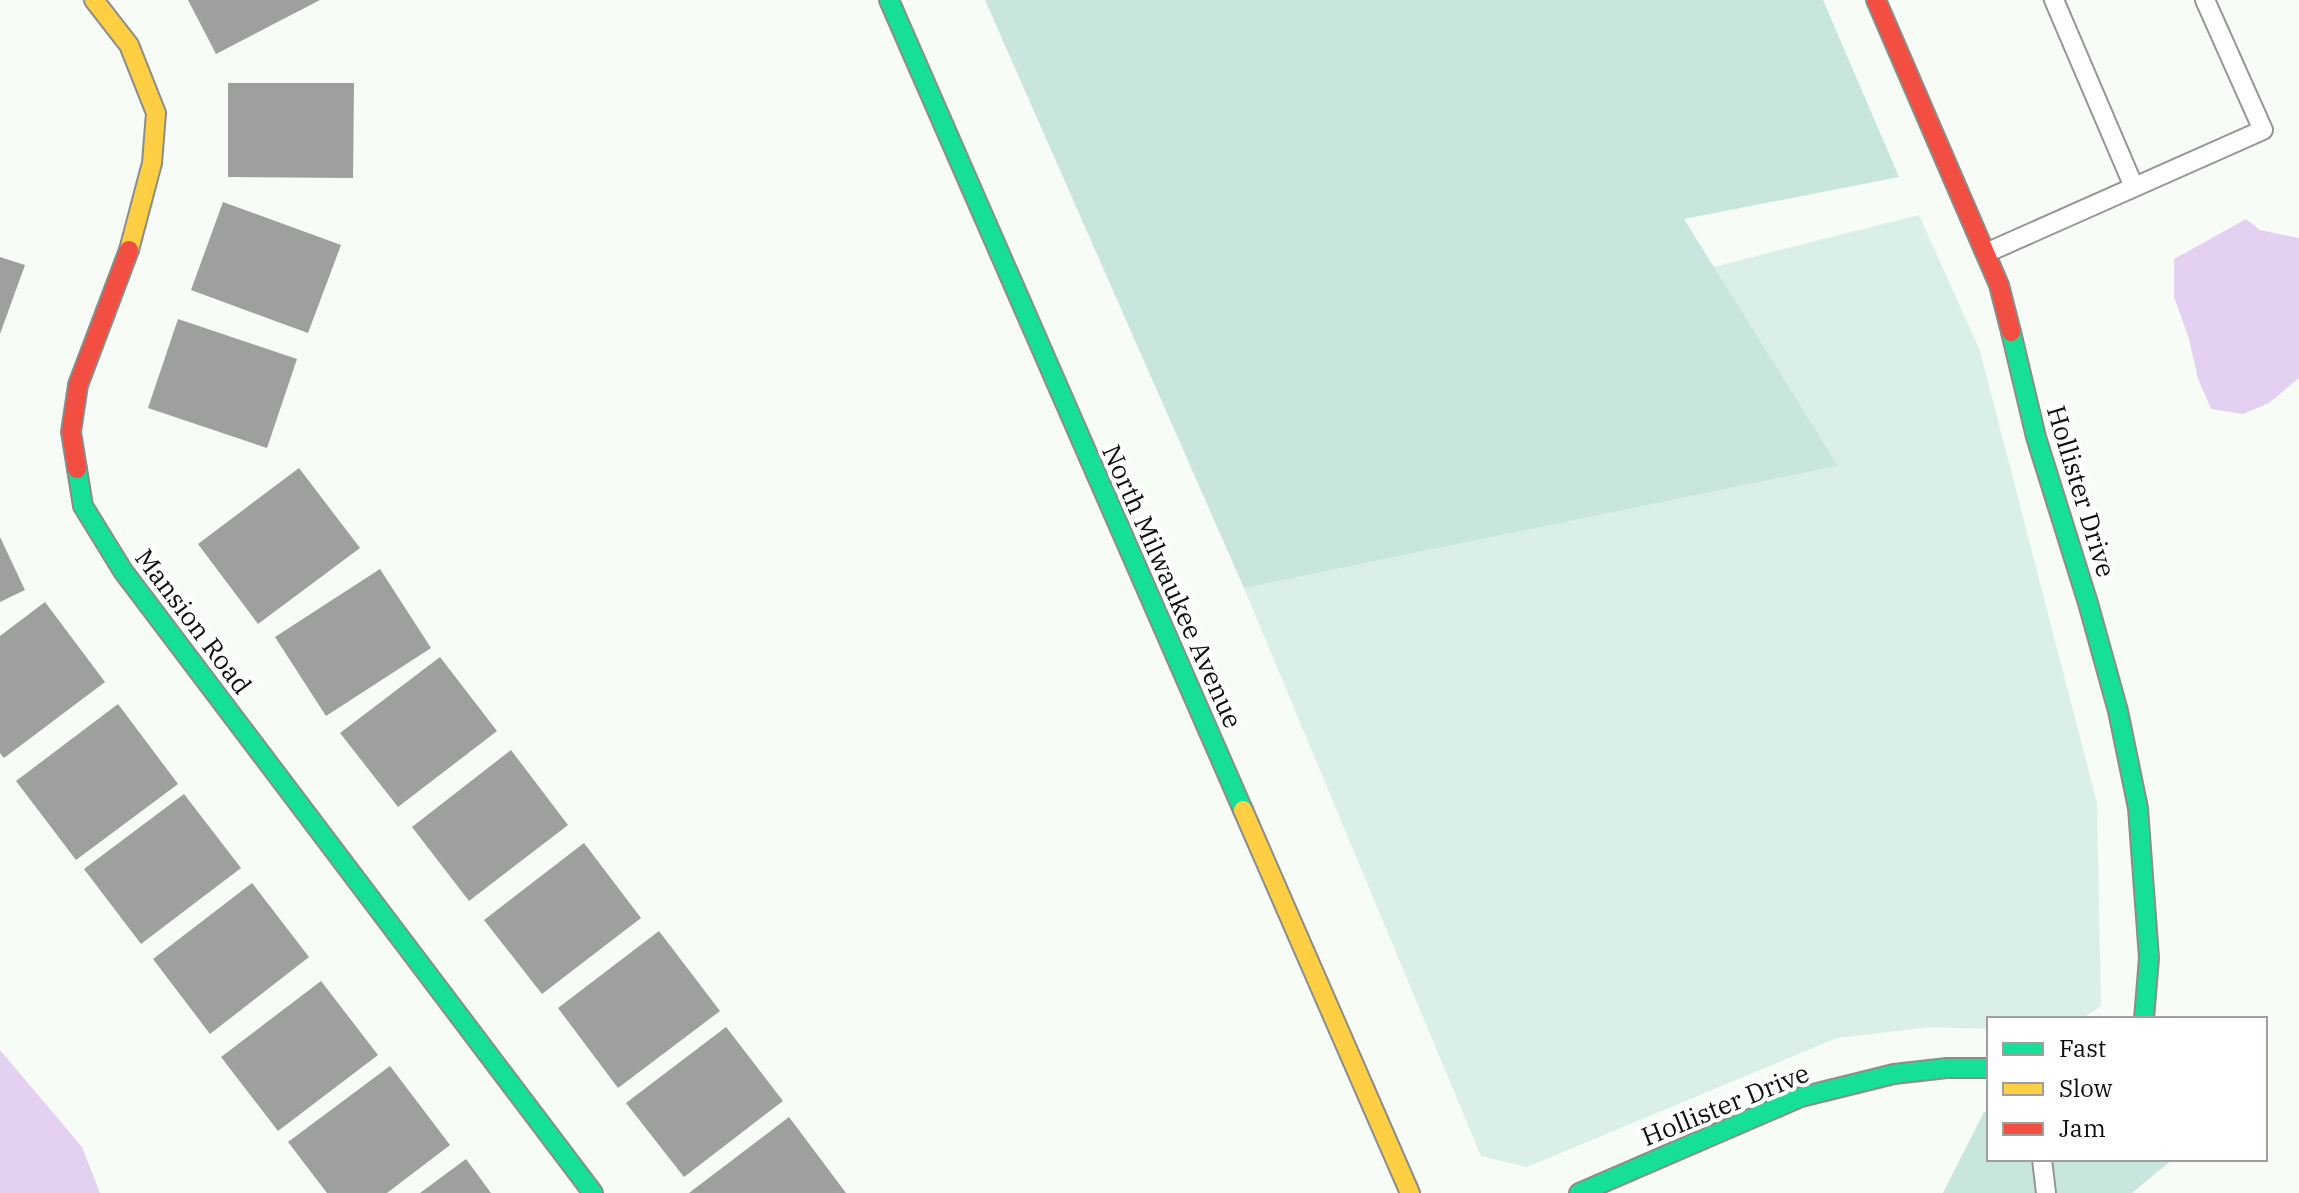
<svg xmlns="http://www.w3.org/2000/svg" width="2299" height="1193" viewBox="0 0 2299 1193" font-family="'IBM Plex Serif',serif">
  <rect width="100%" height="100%" fill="#f7fcf7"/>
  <path fill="#d9efe8" d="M 1919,215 L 1980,351 L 2097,803 L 2101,1006 L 2081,1019 L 1989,1019 L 1989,1029 L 1932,1027 L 1837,1038 L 1527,1167 L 1481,1156 L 1244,588 L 1838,466 L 1713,267 Z"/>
  <g fill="#c9e6de">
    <path d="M 985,0 L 1823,0 L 1899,177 L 1684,219 L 1838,466 L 1244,588 Z"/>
    <path d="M 1984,1112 L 1989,1113 L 1989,1159 L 2173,1159 L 2132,1193 L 1943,1193 Z"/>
  </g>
  <g fill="#e4d1f1">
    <path d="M 2246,219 L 2260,230 L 2299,238 L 2299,378 L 2269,403 L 2243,414 L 2211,409 L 2198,379 L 2189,339 L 2174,297 L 2174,259 Z"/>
    <path d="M 0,1050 L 82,1147 L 100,1193 L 0,1193 Z"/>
  </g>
  <g fill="#9da09c">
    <path d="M 188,0 L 320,0 L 216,54 Z"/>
    <path d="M 228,83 L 354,83 L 353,178 L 228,177 Z"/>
    <path d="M 223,202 L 341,245 L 308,333 L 191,290 Z"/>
    <path d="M 0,257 L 25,265 L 0,334 Z"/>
    <path d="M 178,319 L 297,359 L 267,448 L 148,408 Z"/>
    <path d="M 299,468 L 360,548 L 258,624 L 198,544 Z"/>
    <path d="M 0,537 L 25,590 L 0,602 Z"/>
    <path d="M 380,569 L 431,648 L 326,716 L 275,637 Z"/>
    <path d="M 45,602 L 105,682 L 4,758 L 0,753 L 0,636 Z"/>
    <path d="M 440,657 L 497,731 L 398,807 L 340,733 Z"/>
    <path d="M 118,704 L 178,784 L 76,860 L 16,781 Z"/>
    <path d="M 511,750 L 568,825 L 469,901 L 412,827 Z"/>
    <path d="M 184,794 L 241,868 L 141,944 L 84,869 Z"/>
    <path d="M 584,843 L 641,918 L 542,994 L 484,920 Z"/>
    <path d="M 252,883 L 309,957 L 210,1034 L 153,959 Z"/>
    <path d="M 659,931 L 720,1011 L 618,1088 L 558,1008 Z"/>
    <path d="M 321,981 L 378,1055 L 278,1131 L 221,1057 Z"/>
    <path d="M 726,1027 L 783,1101 L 684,1177 L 626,1103 Z"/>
    <path d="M 390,1066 L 450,1145 L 387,1193 L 327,1193 L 288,1142 Z"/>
    <path d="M 789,1117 L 846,1193 L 689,1193 Z"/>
    <path d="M 466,1159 L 491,1193 L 420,1193 Z"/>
  </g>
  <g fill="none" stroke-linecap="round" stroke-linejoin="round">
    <g stroke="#949694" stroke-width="22">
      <g id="lane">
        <path d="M 2054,0 L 2134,187"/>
        <path d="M 1986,253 L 2263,130 L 2205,0"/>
        <path d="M 2042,1159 L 2046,1193"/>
      </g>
    </g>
    <g stroke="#8b8d8b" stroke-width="22">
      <g id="fast">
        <path d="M 889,0 L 1243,810"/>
        <path d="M 2011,332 L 2036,437 L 2088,603 L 2118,711 L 2138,808 L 2149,958 L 2144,1019"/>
        <path d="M 77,469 L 83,506 L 123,571 L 593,1193"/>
        <path d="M 1579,1193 L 1801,1097 L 1894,1074 L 1947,1068 L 1989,1068"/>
      </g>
    </g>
    <g stroke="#8b8d8b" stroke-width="22">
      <g id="slow">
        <path d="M 94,0 L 129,45 L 156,113 L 152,163 L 129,250"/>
        <path d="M 1243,810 L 1410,1193"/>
      </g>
    </g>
    <g stroke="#8b8d8b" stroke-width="22">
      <g id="jam">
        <path d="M 1876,0 L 1999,285 L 2011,332"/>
        <path d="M 77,469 L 71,432 L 78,385 L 129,250"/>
      </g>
    </g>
    <use href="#lane" stroke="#fefffe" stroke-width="18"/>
    <use href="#fast" stroke="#16e098" stroke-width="18"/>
    <use href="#slow" stroke="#ffcf43" stroke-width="18"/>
    <use href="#jam" stroke="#f24e42" stroke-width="18"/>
  </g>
  <g text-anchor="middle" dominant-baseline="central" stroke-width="8" stroke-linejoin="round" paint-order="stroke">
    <g font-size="26" fill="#101010" stroke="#fff">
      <text transform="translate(2082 491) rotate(73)">Hollister Drive</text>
      <text transform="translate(1173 586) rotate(66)">North Milwaukee Avenue</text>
      <text transform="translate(194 621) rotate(53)">Mansion Road</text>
      <text transform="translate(1725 1104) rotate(-22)">Hollister Drive</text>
    </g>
  </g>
  <rect x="1987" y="1017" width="280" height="144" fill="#ffffff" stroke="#9f9f9f" stroke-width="2"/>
  <rect x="2003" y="1043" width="40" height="12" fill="#16e098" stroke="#9f9f9f" stroke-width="2"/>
  <text x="2059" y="1057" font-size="24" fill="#101010">Fast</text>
  <rect x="2003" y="1083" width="40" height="12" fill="#ffcf43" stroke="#9f9f9f" stroke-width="2"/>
  <text x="2059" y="1097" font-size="24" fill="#101010">Slow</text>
  <rect x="2003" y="1123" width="40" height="12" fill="#f24e42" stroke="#9f9f9f" stroke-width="2"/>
  <text x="2059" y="1137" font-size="24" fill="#101010">Jam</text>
</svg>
